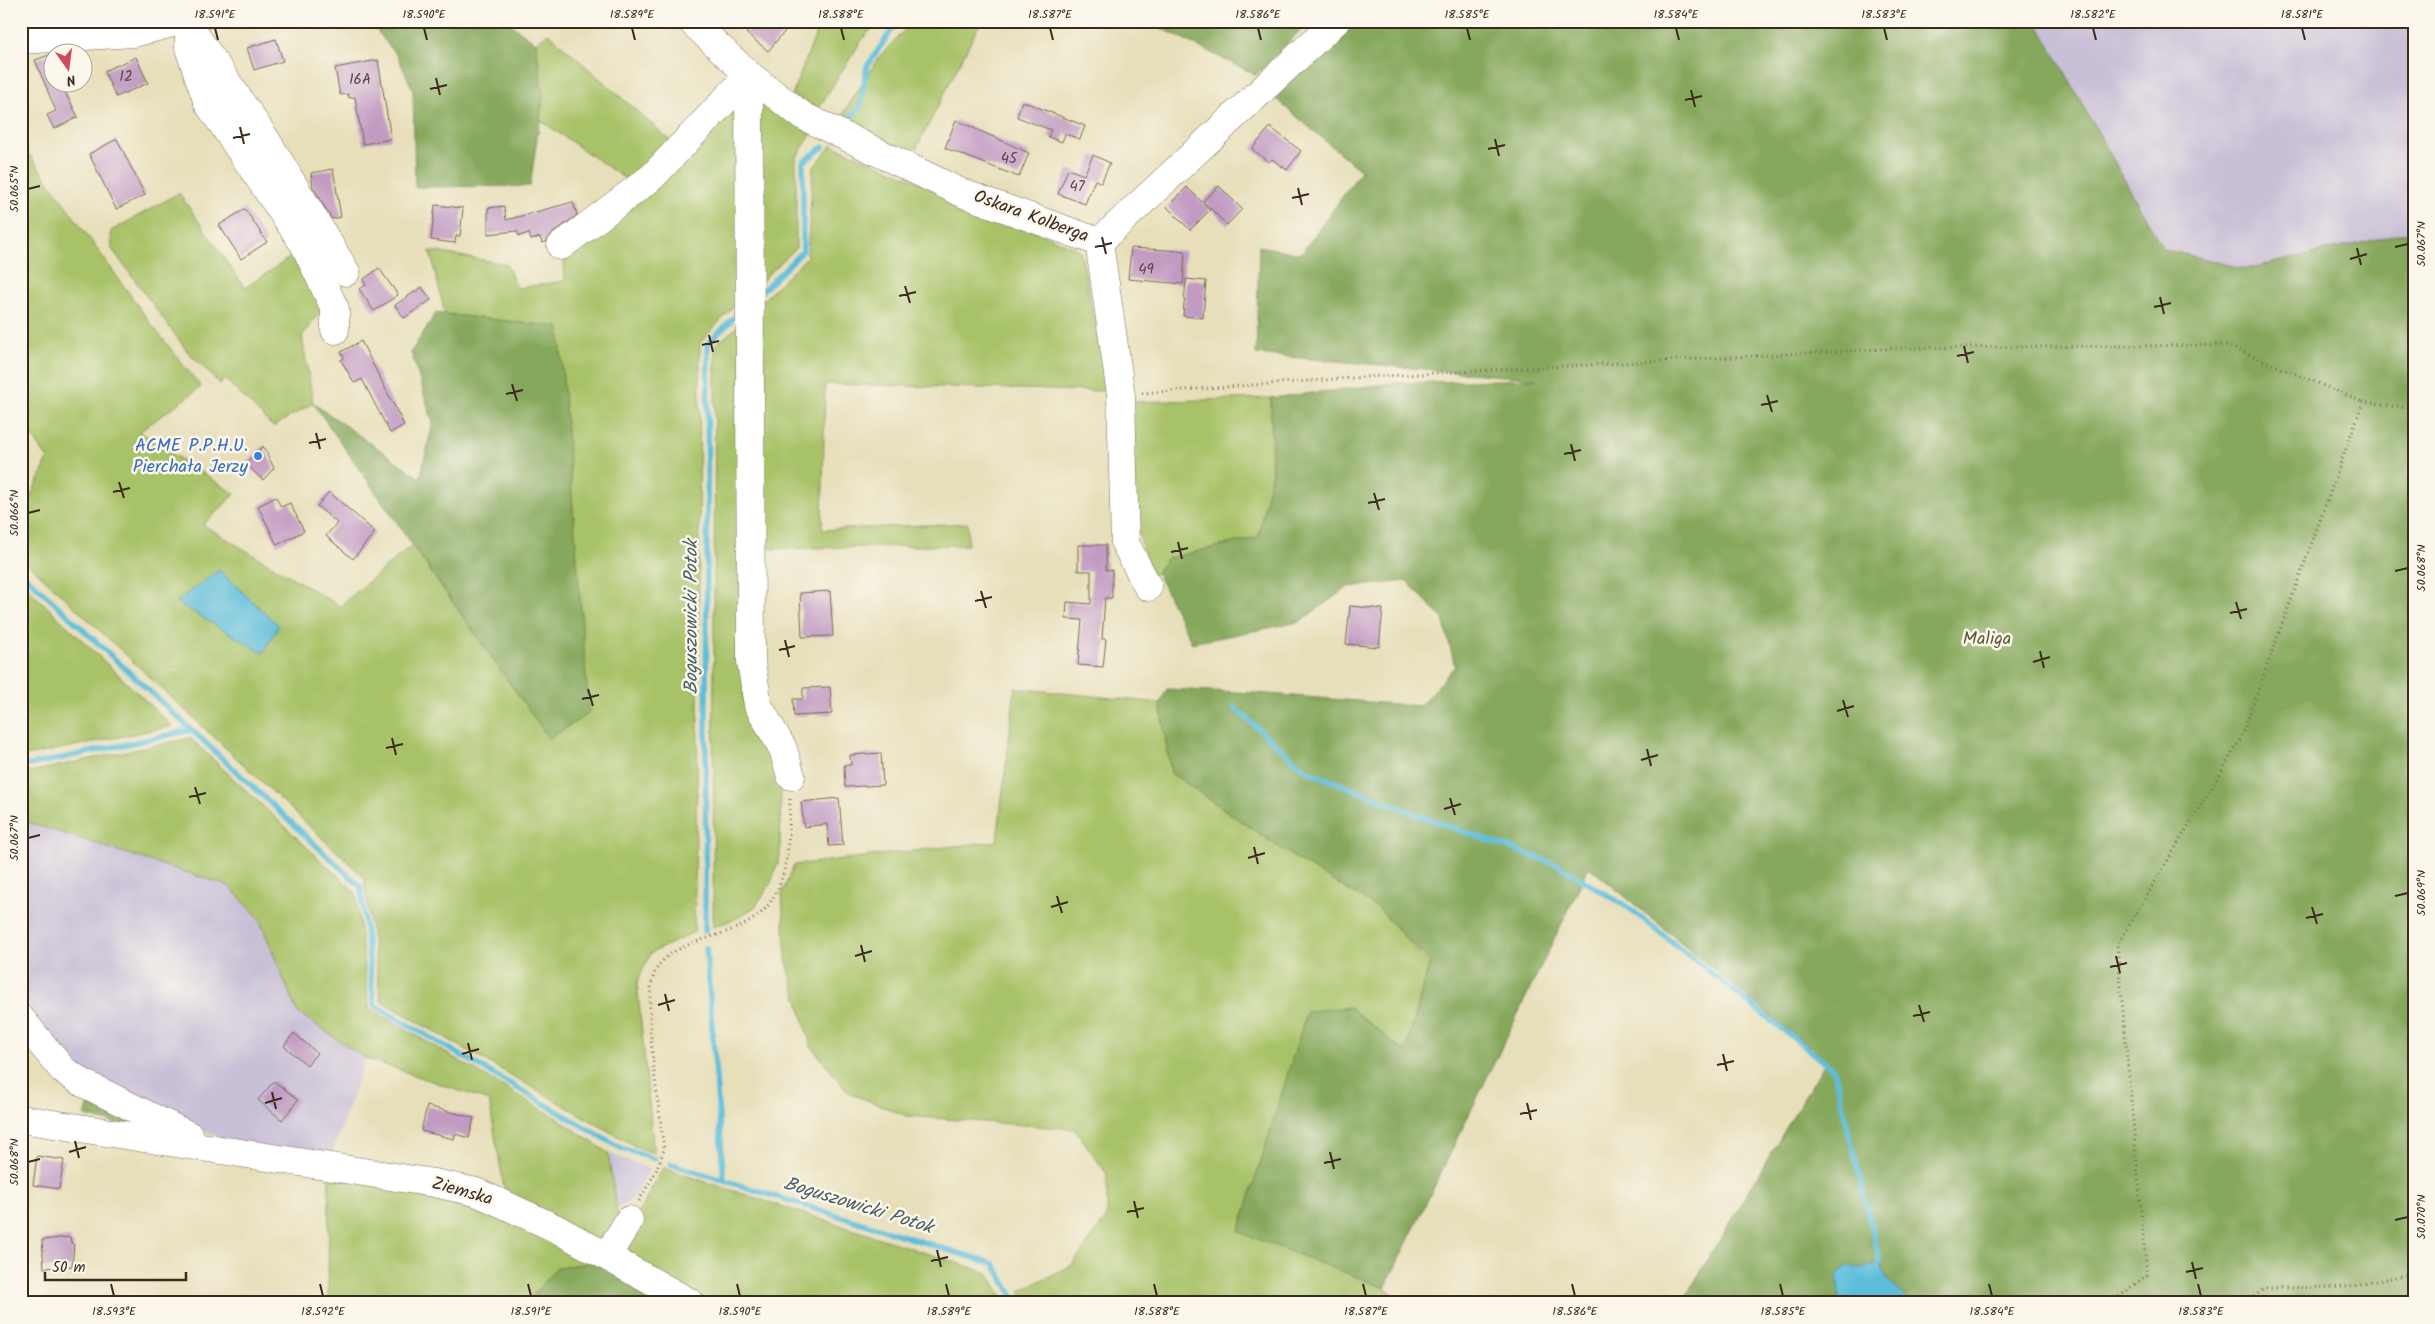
<svg xmlns="http://www.w3.org/2000/svg" width="2435" height="1324" viewBox="0 0 2435 1324" font-family="Kalam,sans-serif">
  <rect width="100%" height="100%" fill="#fbf7ec"/>
  <filter id="ink" filterUnits="userSpaceOnUse"><feTurbulence type="fractalNoise" baseFrequency=".02" numOctaves="2"/><feDisplacementMap in="SourceGraphic" scale="10" xChannelSelector="R" yChannelSelector="G"/><feConvolveMatrix kernelMatrix="1 2 1 2 8 2 1 2 1" color-interpolation-filters="sRGB"/></filter>
  <filter id="wash" filterUnits="userSpaceOnUse"><feTurbulence type="fractalNoise" baseFrequency=".0096" numOctaves="4" result="noise"/><feDisplacementMap in="SourceGraphic" scale="20" xChannelSelector="R" yChannelSelector="G"/><feGaussianBlur stdDeviation="1.12" result="paint"/><feColorMatrix in="noise" values="0 0 0 0 0 0 0 0 0 0 0 0 0 0 0 0 0 1.4 0 .05"/><feComposite in="paint" operator="in"/></filter>
  <g filter="url(#wash)">
    <rect width="100%" height="100%" fill="#e7dfba"/>
    <g fill="#c9bfd7">
      <path d="M 2036,21 L 2414,21 L 2414,231 L 2246,269 L 2163,249 Z"/>
      <path d="M 21,820 L 229,886 L 259,918 L 297,1012 L 365,1058 L 331,1157 L 232,1143 L 90,1079 L 37,1025 L 21,1005 Z"/>
      <path d="M 608,1153 L 649,1169 L 636,1196 L 615,1210 Z"/>
    </g>
    <g fill="#a8c268" stroke="#727643">
      <path d="M 821,21 L 879,21 L 863,38 L 818,109 L 792,95 Z"/>
      <path d="M 913,21 L 981,21 L 913,155 L 840,119 L 878,58 Z"/>
      <path d="M 548,33 L 673,143 L 640,176 L 624,178 L 540,120 L 543,97 L 536,43 Z"/>
      <path d="M 757,93 L 812,133 L 796,158 L 796,248 L 756,286 Z"/>
      <path d="M 741,105 L 741,298 L 700,343 L 698,728 L 694,932 L 651,953 L 637,982 L 654,1153 L 635,1146 L 381,1001 L 364,877 L 21,557 L 21,517 L 48,459 L 21,420 L 21,143 L 151,324 L 201,387 L 139,432 L 235,494 L 203,525 L 340,606 L 412,545 L 550,739 L 560,327 L 445,314 L 430,251 L 506,264 L 517,288 L 565,281 L 564,261 L 638,203 Z"/>
      <path d="M 832,145 L 1080,250 L 1109,388 L 1098,391 L 825,384 L 822,530 L 968,523 L 968,545 L 760,549 L 759,304 L 807,257 L 813,168 Z"/>
      <path d="M 179,193 L 245,288 L 301,250 L 325,305 L 302,336 L 313,403 L 273,427 L 225,379 L 220,384 L 187,351 L 112,249 L 111,231 Z"/>
      <path d="M 741,324 L 745,413 L 743,699 L 750,721 L 764,739 L 781,779 L 780,856 L 771,883 L 755,907 L 737,918 L 713,927 L 715,345 Z"/>
      <path d="M 1271,398 L 1272,472 L 1258,537 L 1166,559 L 1157,573 L 1149,577 L 1132,501 L 1130,402 Z"/>
      <path d="M 21,582 L 172,726 L 21,757 Z"/>
      <path d="M 1015,688 L 1160,703 L 1171,773 L 1298,860 L 1378,908 L 1429,965 L 1405,1052 L 1351,1008 L 1385,1288 L 1406,1303 L 1026,1303 L 1020,1291 L 1072,1265 L 1107,1217 L 1107,1174 L 1075,1129 L 907,1116 L 849,1093 L 811,1046 L 786,959 L 782,893 L 794,865 L 997,841 Z"/>
      <path d="M 190,738 L 356,893 L 369,1008 L 560,1120 L 608,1153 L 618,1219 L 613,1237 L 593,1242 L 504,1188 L 489,1101 L 365,1058 L 297,1012 L 259,918 L 229,886 L 21,820 L 21,774 Z"/>
      <path d="M 663,1168 L 988,1273 L 1006,1303 L 699,1303 L 617,1251 Z"/>
      <path d="M 329,1178 L 477,1201 L 600,1262 L 557,1267 L 527,1303 L 328,1303 Z"/>
    </g>
    <g fill="#86a85c" stroke="#60693d">
      <path d="M 365,21 L 507,21 L 536,43 L 543,97 L 530,186 L 415,187 L 413,90 L 398,57 L 374,27 Z"/>
      <path d="M 1147,21 L 1310,21 L 1256,75 Z"/>
      <path d="M 1347,21 L 2036,21 L 2163,249 L 2246,269 L 2414,231 L 2414,1303 L 1682,1303 L 1826,1061 L 1589,867 L 1385,1288 L 1239,1232 L 1307,1011 L 1349,1007 L 1405,1052 L 1430,963 L 1378,908 L 1298,860 L 1171,773 L 1160,703 L 1167,689 L 1255,693 L 1420,706 L 1455,666 L 1443,619 L 1407,581 L 1348,587 L 1299,622 L 1192,643 L 1157,573 L 1166,559 L 1258,537 L 1272,472 L 1271,398 L 1396,383 L 1537,379 L 1256,354 L 1259,246 L 1301,254 L 1361,171 L 1270,94 Z"/>
      <path d="M 436,313 L 559,327 L 589,713 L 549,739 L 313,403 L 420,478 L 433,423 L 411,352 Z"/>
      <path d="M 92,1093 L 128,1114 L 134,1128 L 85,1116 Z"/>
      <path d="M 600,1262 L 673,1303 L 527,1303 L 557,1267 Z"/>
    </g>
    <g fill="#5dbddb" stroke="#4c747c">
      <path d="M 219,570 L 279,626 L 263,653 L 176,602 Z"/>
      <path d="M 1880,1262 L 1887,1279 L 1907,1299 L 1907,1303 L 1840,1303 L 1837,1275 L 1847,1266 L 1861,1268 Z"/>
    </g>
    <g fill="none" stroke-linecap="round" stroke-linejoin="round">
      <g stroke="#5dbddb" stroke-width="5.5">
        <path d="M 847,122 L 860,106 L 867,66 L 898,21"/>
        <path d="M 764,289 L 803,251 L 803,162 L 823,147"/>
        <path d="M 21,572 L 361,887 L 374,1005 L 621,1148 L 655,1159"/>
        <path d="M 1234,707 L 1305,770 L 1425,818 L 1558,865 L 1629,908 L 1834,1070 L 1880,1262"/>
        <path d="M 21,767 L 192,730"/>
        <path d="M 705,931 L 708,343 L 736,316"/>
        <path d="M 706,948 L 724,1181"/>
        <path d="M 671,1164 L 994,1264 L 1017,1303"/>
      </g>
    </g>
    <g id="blocks">
      <g fill="#c29bc3">
        <path d="M 756,21 L 774,21 L 785,31 L 768,51 L 746,33 Z"/>
        <path d="M 276,39 L 283,61 L 254,70 L 247,48 Z"/>
        <path d="M 52,54 L 52,82 L 60,82 L 78,117 L 54,129 L 47,115 L 56,111 L 35,60 Z"/>
        <path d="M 136,57 L 148,83 L 116,97 L 104,71 Z"/>
        <path d="M 378,60 L 391,139 L 363,144 L 355,97 L 349,98 L 348,94 L 340,95 L 335,68 Z"/>
        <path d="M 1022,101 L 1085,126 L 1080,139 L 1065,134 L 1062,142 L 1048,137 L 1051,130 L 1017,117 Z"/>
        <path d="M 956,120 L 1029,153 L 1019,177 L 945,148 Z"/>
        <path d="M 1270,127 L 1301,151 L 1287,170 L 1272,159 L 1269,162 L 1252,149 Z"/>
        <path d="M 117,139 L 145,195 L 116,209 L 89,154 Z"/>
        <path d="M 1093,155 L 1110,163 L 1101,183 L 1095,180 L 1085,204 L 1058,194 L 1068,169 L 1084,175 Z"/>
        <path d="M 333,169 L 341,217 L 332,219 L 313,187 L 311,173 Z"/>
        <path d="M 1219,186 L 1242,209 L 1227,225 L 1203,201 Z"/>
        <path d="M 1187,187 L 1210,210 L 1190,230 L 1167,207 Z"/>
        <path d="M 573,202 L 577,215 L 552,234 L 546,242 L 542,243 L 540,237 L 531,240 L 529,233 L 519,236 L 517,231 L 488,234 L 488,208 L 504,206 L 506,220 Z"/>
        <path d="M 435,205 L 463,208 L 460,236 L 456,236 L 455,243 L 431,240 Z"/>
        <path d="M 245,209 L 267,242 L 241,259 L 219,225 Z"/>
        <path d="M 1131,248 L 1185,251 L 1183,284 L 1128,279 Z"/>
        <path d="M 379,268 L 398,295 L 374,311 L 359,289 L 366,285 L 363,280 Z"/>
        <path d="M 1186,279 L 1206,281 L 1203,318 L 1183,316 Z"/>
        <path d="M 422,287 L 431,300 L 404,318 L 395,305 Z"/>
        <path d="M 361,341 L 404,425 L 390,433 L 362,379 L 354,383 L 341,360 L 344,358 L 341,352 Z"/>
        <path d="M 263,446 L 274,468 L 263,480 L 246,464 Z"/>
        <path d="M 329,492 L 375,532 L 353,559 L 326,536 L 337,523 L 317,506 Z"/>
        <path d="M 276,497 L 281,507 L 290,503 L 304,531 L 277,545 L 258,506 Z"/>
        <path d="M 1078,545 L 1106,545 L 1106,570 L 1112,570 L 1112,598 L 1105,598 L 1102,639 L 1106,639 L 1103,667 L 1078,665 L 1082,620 L 1066,619 L 1067,602 L 1091,604 L 1091,571 L 1078,571 Z"/>
        <path d="M 830,591 L 833,636 L 802,637 L 800,593 Z"/>
        <path d="M 1350,606 L 1383,609 L 1379,647 L 1346,644 Z"/>
        <path d="M 830,687 L 832,714 L 794,716 L 793,699 L 803,699 L 803,688 Z"/>
        <path d="M 881,753 L 883,785 L 845,787 L 844,765 L 851,765 L 850,755 Z"/>
        <path d="M 839,798 L 843,845 L 829,846 L 827,824 L 804,827 L 801,802 Z"/>
        <path d="M 294,1033 L 317,1053 L 307,1065 L 284,1046 Z"/>
        <path d="M 274,1081 L 298,1100 L 282,1120 L 258,1100 Z"/>
        <path d="M 427,1106 L 474,1118 L 469,1138 L 455,1134 L 454,1139 L 421,1131 Z"/>
        <path d="M 37,1156 L 64,1160 L 59,1189 L 33,1185 Z"/>
        <path d="M 70,1237 L 71,1242 L 74,1245 L 72,1266 L 44,1268 L 42,1240 Z"/>
      </g>
    </g>
  </g>
  <g filter="url(#ink)">
    <use href="#blocks" fill-opacity="0" stroke="#776955" stroke-width="1"/>
    <g fill="none" stroke-linecap="round" stroke-linejoin="round">
      <g stroke="#776955" stroke-width="29">
        <g id="minor">
          <path d="M 189,21 L 189,48 L 208,103 L 304,244 L 335,309 L 335,330"/>
          <path d="M 691,21 L 749,75 L 803,116 L 962,193 L 1099,242 L 1336,21"/>
          <path d="M 194,33 L 265,138 L 346,272"/>
          <path d="M 21,40 L 134,33 L 181,21"/>
          <path d="M 749,75 L 751,662 L 758,705 L 783,749 L 791,776"/>
          <path d="M 1099,242 L 1121,395 L 1125,543 L 1148,587"/>
          <path d="M 561,246 L 652,177 L 749,75"/>
          <path d="M 21,1019 L 63,1070 L 83,1083 L 190,1136"/>
          <path d="M 21,1119 L 434,1183 L 476,1192 L 503,1204 L 557,1229 L 691,1303"/>
          <path d="M 607,1256 L 629,1220"/>
        </g>
      </g>
      <g stroke="#776955" stroke-width="3" stroke-dasharray="1 4" stroke-linecap="butt">
        <path d="M 1142,393 L 1364,377 L 1900,348 L 2226,345 L 2363,402"/>
        <path d="M 639,1201 L 656,1171 L 664,1150 C 660,1113 641,1001 655,972 C 663,956 677,949 693,943 C 713,935 740,930 756,917 C 791,891 789,836 790,797"/>
        <path d="M 2111,1303 L 2147,1275 L 2117,945 L 2240,740 L 2363,402 L 2414,409"/>
        <path d="M 2246,1303 L 2265,1288 L 2349,1287 L 2414,1273"/>
      </g>
      <use href="#minor" stroke="#fff" stroke-width="28"/>
    </g>
  </g>
  <path fill="none" stroke="#3b2a1e" stroke-width="2" d="M 215,28 L 218,40M 424,28 L 427,40M 632,28 L 635,40M 841,28 L 844,40M 1050,28 L 1053,40M 1258,28 L 1261,40M 1467,28 L 1470,40M 1676,28 L 1679,40M 1884,28 L 1887,40M 2093,28 L 2096,40M 2302,28 L 2305,40M 436,78 L 440,95M 430,89 L 447,85M 1691,90 L 1695,107M 1685,100 L 1702,96M 240,127 L 244,144M 233,138 L 250,134M 1495,139 L 1499,156M 1488,149 L 1505,145M 1298,188 L 1302,205M 28,189 L 40,186M 1292,198 L 1309,194M 1102,237 L 1106,254M 1095,247 L 1112,243M 2395,247 L 2408,244M 2357,248 L 2361,265M 2350,259 L 2367,254M 905,286 L 910,303M 899,296 L 916,292M 2160,297 L 2164,314M 2154,307 L 2171,303M 709,335 L 713,352M 702,345 L 719,341M 1964,346 L 1968,363M 1957,356 L 1974,352M 512,384 L 517,401M 506,394 L 523,390M 1767,395 L 1772,412M 1761,405 L 1778,401M 316,433 L 320,449M 309,443 L 326,439M 1571,444 L 1575,461M 1564,454 L 1581,450M 119,482 L 124,498M 113,492 L 130,488M 1374,493 L 1379,510M 1368,503 L 1385,499M 28,513 L 40,510M 1178,542 L 1182,559M 1171,552 L 1188,548M 2395,571 L 2408,568M 981,591 L 986,608M 975,601 L 992,597M 2236,602 L 2241,619M 2230,613 L 2247,609M 785,640 L 789,657M 779,650 L 795,646M 2040,651 L 2044,668M 2033,662 L 2050,657M 588,689 L 593,706M 582,699 L 599,695M 1843,700 L 1848,717M 1837,711 L 1854,706M 392,738 L 396,755M 386,748 L 403,744M 1647,749 L 1651,766M 1641,760 L 1658,755M 195,787 L 200,804M 189,797 L 206,793M 1450,798 L 1455,815M 1444,809 L 1461,804M 28,838 L 40,835M 1254,847 L 1258,864M 1248,858 L 1265,853M 1057,896 L 1062,913M 2395,896 L 2408,893M 1051,907 L 1068,902M 2312,907 L 2317,924M 2306,918 L 2323,914M 861,945 L 865,962M 855,956 L 872,951M 2116,956 L 2120,973M 2110,967 L 2127,963M 665,994 L 669,1011M 658,1005 L 675,1000M 1919,1005 L 1924,1022M 1913,1016 L 1930,1012M 468,1043 L 472,1060M 462,1054 L 479,1049M 1723,1054 L 1727,1071M 1717,1065 L 1734,1061M 272,1092 L 276,1109M 265,1103 L 282,1098M 1527,1103 L 1531,1120M 1520,1114 L 1537,1110M 75,1141 L 79,1158M 69,1152 L 86,1147M 1330,1152 L 1334,1169M 28,1162 L 40,1159M 1324,1163 L 1341,1159M 1134,1201 L 1138,1218M 1127,1212 L 1144,1208M 2395,1220 L 2408,1217M 937,1250 L 941,1267M 931,1261 L 948,1257M 2192,1262 L 2196,1279M 2186,1272 L 2203,1268M 111,1284 L 114,1296M 320,1284 L 323,1296M 528,1284 L 531,1296M 737,1284 L 740,1296M 946,1284 L 949,1296M 1154,1284 L 1157,1296M 1363,1284 L 1366,1296M 1572,1284 L 1575,1296M 1780,1284 L 1783,1296M 1989,1284 L 1992,1296M 2198,1284 L 2201,1296"/>
  <circle fill="#3f7fe0" stroke="#fbf7ec" stroke-width="2" cx="258" cy="456" r="5"/>
  <g text-anchor="middle" dominant-baseline="central" stroke-width="5" stroke-linejoin="round" paint-order="stroke">
    <g font-size="15" fill="#5d4647">
      <text x="126" y="77">12</text>
      <text x="360" y="80">16A</text>
      <text x="1009" y="159">45</text>
      <text x="1077" y="187">47</text>
      <text x="1146" y="270">49</text>
    </g>
    <g font-size="18" fill="#3b2a1e" stroke="#fbf7ec">
      <text transform="translate(1031 217) rotate(20)">Oskara Kolberga</text>
      <text transform="translate(462 1192) rotate(16)">Ziemska</text>
    </g>
    <g font-size="18" fill="#366cbe" stroke="#fbf7ec" text-anchor="end">
      <text x="248" y="446">ACME P.P.H.U.<tspan x="248" dy="21">Pierchała Jerzy</tspan></text>
    </g>
    <g font-size="18" fill="#5c5834" stroke="#fbf7ec">
      <text x="1987" y="639">Maliga</text>
    </g>
    <g font-size="19" font-style="italic" fill="#475d60" stroke="#fbf7ec">
      <text transform="translate(692 617) rotate(-90)">Boguszowicki Potok</text>
      <text transform="translate(858 1206) rotate(17)">Boguszowicki Potok</text>
    </g>
  </g>
  <rect width="2435" height="1324" fill="none" stroke="#fbf7ec" stroke-width="55"/>
  <g transform="translate(68 68) rotate(166)"><circle r="24" fill="#fbf7ec" stroke="#aea59a"/>
  <path d="M0-4L9 19L0 12L-9 19Z" fill="#d1495b"/>
  <text y="-8" font-size="14" font-weight="bold" text-anchor="middle" fill="#3b2a1e">N</text>
  </g>
  <path d="M45 1272v8h141v-8" fill="none" stroke="#3b2a1e" stroke-width="2.5"/>
  <text x="52" y="1272" font-size="15" fill="#3b2a1e" stroke="#fbf7ec" stroke-width="4" paint-order="stroke">50 m</text>
  <rect x="28" y="28" width="2380" height="1268" fill="none" stroke="#3b2a1e" stroke-width="2"/>
  <g font-size="12" text-anchor="middle" fill="#3b2a1e">
    <text x="215" y="18">18.591°E</text>
    <text x="424" y="18">18.590°E</text>
    <text x="632" y="18">18.589°E</text>
    <text x="841" y="18">18.588°E</text>
    <text x="1050" y="18">18.587°E</text>
    <text x="1258" y="18">18.586°E</text>
    <text x="1467" y="18">18.585°E</text>
    <text x="1676" y="18">18.584°E</text>
    <text x="1884" y="18">18.583°E</text>
    <text x="2093" y="18">18.582°E</text>
    <text x="2302" y="18">18.581°E</text>
    <text transform="translate(14 189) rotate(-90)" y="4">50.065°N</text>
    <text transform="translate(2421 244) rotate(-90)" y="4">50.067°N</text>
    <text transform="translate(14 513) rotate(-90)" y="4">50.066°N</text>
    <text transform="translate(2421 568) rotate(-90)" y="4">50.068°N</text>
    <text transform="translate(14 838) rotate(-90)" y="4">50.067°N</text>
    <text transform="translate(2421 893) rotate(-90)" y="4">50.069°N</text>
    <text transform="translate(14 1162) rotate(-90)" y="4">50.068°N</text>
    <text transform="translate(2421 1217) rotate(-90)" y="4">50.070°N</text>
    <text x="114" y="1315">18.593°E</text>
    <text x="323" y="1315">18.592°E</text>
    <text x="531" y="1315">18.591°E</text>
    <text x="740" y="1315">18.590°E</text>
    <text x="949" y="1315">18.589°E</text>
    <text x="1157" y="1315">18.588°E</text>
    <text x="1366" y="1315">18.587°E</text>
    <text x="1575" y="1315">18.586°E</text>
    <text x="1783" y="1315">18.585°E</text>
    <text x="1992" y="1315">18.584°E</text>
    <text x="2201" y="1315">18.583°E</text>
  </g>
</svg>
